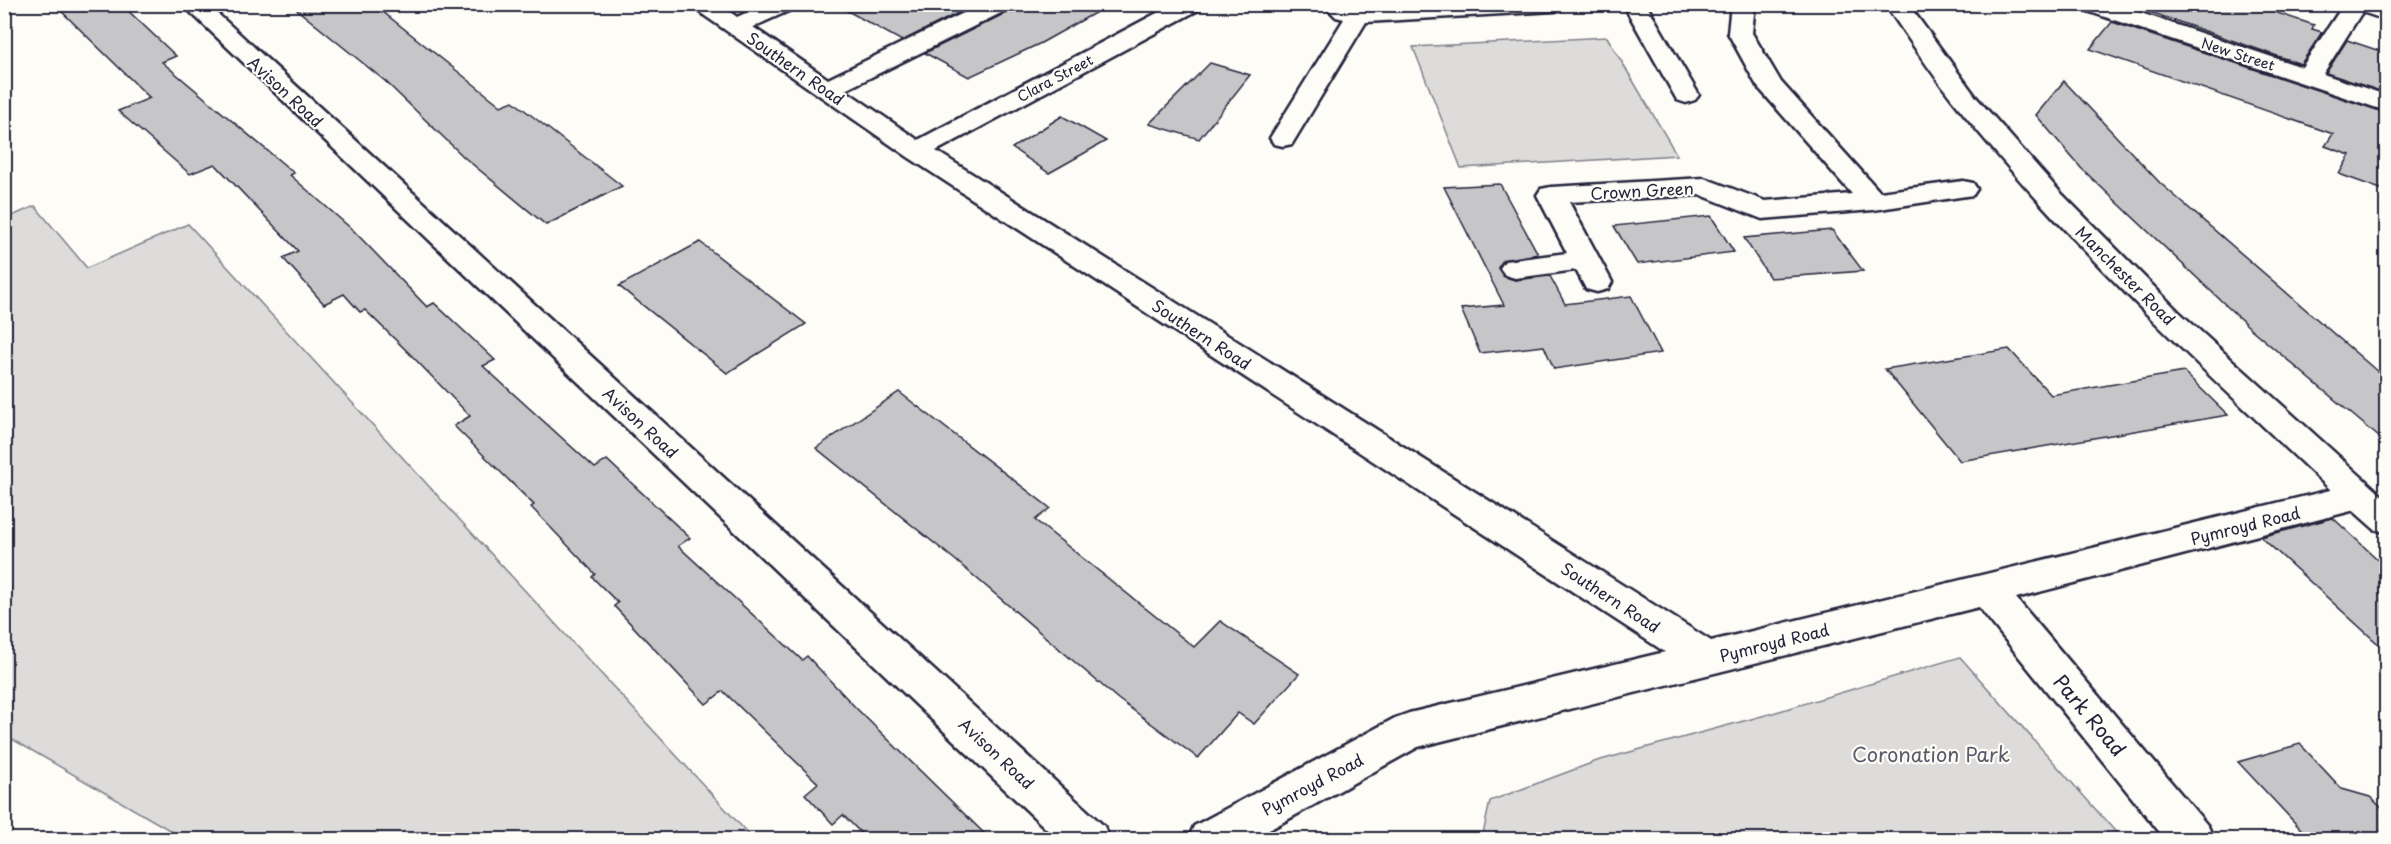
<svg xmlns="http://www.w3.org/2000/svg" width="2391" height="844" viewBox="0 0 2391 844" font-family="'Playpen Sans',sans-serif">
  <rect width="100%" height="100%" fill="#fdfcf7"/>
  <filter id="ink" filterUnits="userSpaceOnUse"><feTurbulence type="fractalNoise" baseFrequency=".0167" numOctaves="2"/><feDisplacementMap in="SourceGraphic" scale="12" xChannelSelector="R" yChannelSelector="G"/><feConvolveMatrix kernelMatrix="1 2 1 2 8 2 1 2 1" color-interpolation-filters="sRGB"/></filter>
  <g filter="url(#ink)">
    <g fill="#dddcdb" stroke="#807f8b" stroke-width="1.5">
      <path d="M 1607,37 L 1677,155 L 1461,168 L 1413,47 Z"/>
      <path d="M 35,206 L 87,268 L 188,224 L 753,839 L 185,839 L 5,735 L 5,219 Z"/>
      <path d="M 1960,657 L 2122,839 L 1482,839 L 1490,801 L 1597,761 L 1773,713 Z"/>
    </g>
    <g fill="#c6c6c8" stroke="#22223b" stroke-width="1.5">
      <path d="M 54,4 L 121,4 L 176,56 L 162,62 L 294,173 L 290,175 L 354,231 L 427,307 L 434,303 L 495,360 L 483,366 L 595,468 L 607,460 L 690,538 L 678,546 L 802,660 L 807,656 L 857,709 L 991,840 L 868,840 L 843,815 L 833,824 L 805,794 L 818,783 L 723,691 L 706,704 L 614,606 L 618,603 L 592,577 L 595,574 L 531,507 L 534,505 L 454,426 L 470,416 L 413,357 L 365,310 L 360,312 L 344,294 L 324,304 L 283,258 L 298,251 L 215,164 L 190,174 L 118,111 L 150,98 Z"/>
      <path d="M 290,4 L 373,4 L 501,106 L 513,101 L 622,186 L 546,225 L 465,158 L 385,81 Z"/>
      <path d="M 835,4 L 976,4 L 902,41 Z"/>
      <path d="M 1014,4 L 1111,4 L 1041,43 L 969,77 L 925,53 L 1010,11 Z"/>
      <path d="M 2127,4 L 2250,4 L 2314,25 L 2312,29 L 2322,32 L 2301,64 Z"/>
      <path d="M 2112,22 L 2386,113 L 2386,191 L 2339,174 L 2350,155 L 2325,146 L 2333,134 L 2090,49 Z"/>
      <path d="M 2347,40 L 2386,53 L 2386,93 L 2326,73 Z"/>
      <path d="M 1210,63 L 1250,75 L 1199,139 L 1149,124 Z"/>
      <path d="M 2064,81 L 2160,183 L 2386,379 L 2386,443 L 2251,329 L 2081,168 L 2036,115 Z"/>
      <path d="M 1062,116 L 1106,141 L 1049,173 L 1012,148 Z"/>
      <path d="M 1500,184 L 1538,254 L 1503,260 L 1498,268 L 1503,276 L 1515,280 L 1550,276 L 1565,304 L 1631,296 L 1661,353 L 1554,369 L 1544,346 L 1480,353 L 1461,309 L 1504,305 L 1444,187 Z"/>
      <path d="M 1711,216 L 1734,252 L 1637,264 L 1614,226 Z"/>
      <path d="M 1832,230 L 1863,271 L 1770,278 L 1744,238 Z"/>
      <path d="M 700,242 L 750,281 L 806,324 L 727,373 L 619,286 Z"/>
      <path d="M 2009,349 L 2051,395 L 2184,372 L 2228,415 L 1960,461 L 1885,369 Z"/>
      <path d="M 899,392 L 1050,508 L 1035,520 L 1194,647 L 1220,621 L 1299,674 L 1254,724 L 1238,713 L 1198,758 L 1118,699 L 954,559 L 816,448 Z"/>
      <path d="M 2333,518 L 2386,567 L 2386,651 L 2261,537 Z"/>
      <path d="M 2300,744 L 2342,789 L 2370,797 L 2386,812 L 2380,840 L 2311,840 L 2238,762 Z"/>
    </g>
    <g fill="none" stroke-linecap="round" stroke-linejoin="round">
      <g stroke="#22223b" stroke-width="5">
        <g id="minor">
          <path d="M 182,4 L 207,4 L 1104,826 L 1110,840 L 1058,840 Z"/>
          <path d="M 692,4 L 719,4 L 737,17 L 765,4 L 796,4 L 793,9 L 753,27 L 828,79 L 982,4 L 1012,4 L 1009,9 L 845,90 L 918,140 L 1174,4 L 1203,4 L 1200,9 L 936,151 L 1711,641 L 2359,483 L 2371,487 L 2376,496 L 2371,505 L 2359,509 L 2016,598 L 2208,826 L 2214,840 L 2166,840 L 1979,607 L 1418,747 L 1251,840 L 1188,840 L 1194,826 L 1395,718 L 1409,713 L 1665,652 L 908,157 L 695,9 Z"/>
          <path d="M 1323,4 L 1349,4 L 1358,8 L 1420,4 L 1565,4 L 1562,9 L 1554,11 L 1366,22 L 1292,144 L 1283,146 L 1274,144 L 1270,138 L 1344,19 L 1336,17 Z"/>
          <path d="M 1623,4 L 1646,4 L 1699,95 L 1695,100 L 1686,103 L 1677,100 Z"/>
          <path d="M 1731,4 L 1755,4 L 1752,33 L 1781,82 L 1880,192 L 1963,181 L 1973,183 L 1977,189 L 1973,195 L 1873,210 L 1762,219 L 1701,195 L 1569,202 L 1612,282 L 1608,289 L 1597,292 L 1586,289 L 1576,270 L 1515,278 L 1505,275 L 1500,268 L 1505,261 L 1567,253 L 1537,195 L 1541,189 L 1551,187 L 1704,178 L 1765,201 L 1852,194 L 1757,86 L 1728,33 Z"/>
          <path d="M 2078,4 L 2114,4 L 2302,67 L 2344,4 L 2384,4 L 2386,5 L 2386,20 L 2362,12 L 2323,74 L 2386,95 L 2386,111 L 2081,9 Z"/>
        </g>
      </g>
      <g stroke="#22223b" stroke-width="5">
        <path id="major" d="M 1885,4 L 1908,4 L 1976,97 L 2060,192 L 2178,311 L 2386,499 L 2386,533 L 2374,529 L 2347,505 C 2212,378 2075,253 1959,108 C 1932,75 1909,39 1885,4 Z"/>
      </g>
      <use href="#minor" fill="#fdfcf7" fill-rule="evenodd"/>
      <use href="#major" fill="#fdfcf7" fill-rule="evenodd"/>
    </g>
  </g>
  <g text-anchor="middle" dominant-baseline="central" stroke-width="4.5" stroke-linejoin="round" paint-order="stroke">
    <g font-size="14" fill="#22223b" stroke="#fdfcf7">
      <text transform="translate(2238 54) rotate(18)">New Street</text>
      <text transform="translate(1055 78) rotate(-28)">Clara Street</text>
    </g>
    <g font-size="16" fill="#22223b" stroke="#fdfcf7">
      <text transform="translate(796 68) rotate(35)">Southern Road</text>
      <text transform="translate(286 91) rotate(43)">Avison Road</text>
      <text transform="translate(1642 190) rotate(-3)">Crown Green</text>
      <text transform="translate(2126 275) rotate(45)">Manchester Road</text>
      <text transform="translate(1202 334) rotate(33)">Southern Road</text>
      <text transform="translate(641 422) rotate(43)">Avison Road</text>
      <text transform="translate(2245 525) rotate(-14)">Pymroyd Road</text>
      <text transform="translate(1611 597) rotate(33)">Southern Road</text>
      <text transform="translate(1774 642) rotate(-14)">Pymroyd Road</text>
      <text transform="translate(997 753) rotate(43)">Avison Road</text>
      <text transform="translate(1312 784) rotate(-28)">Pymroyd Road</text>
    </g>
    <g font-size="20" fill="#22223b" stroke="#fdfcf7">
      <text transform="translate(2090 715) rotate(50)">Park Road</text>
    </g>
    <g font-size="20" fill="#5a5a6b" stroke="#fdfcf7">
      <text x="1931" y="754">Coronation Park</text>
    </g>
  </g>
  <rect width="2391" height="844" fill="none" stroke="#fdfcf7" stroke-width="24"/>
  <rect x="12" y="12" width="2367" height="820" fill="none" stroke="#22223b" stroke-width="2" filter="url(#ink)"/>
</svg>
